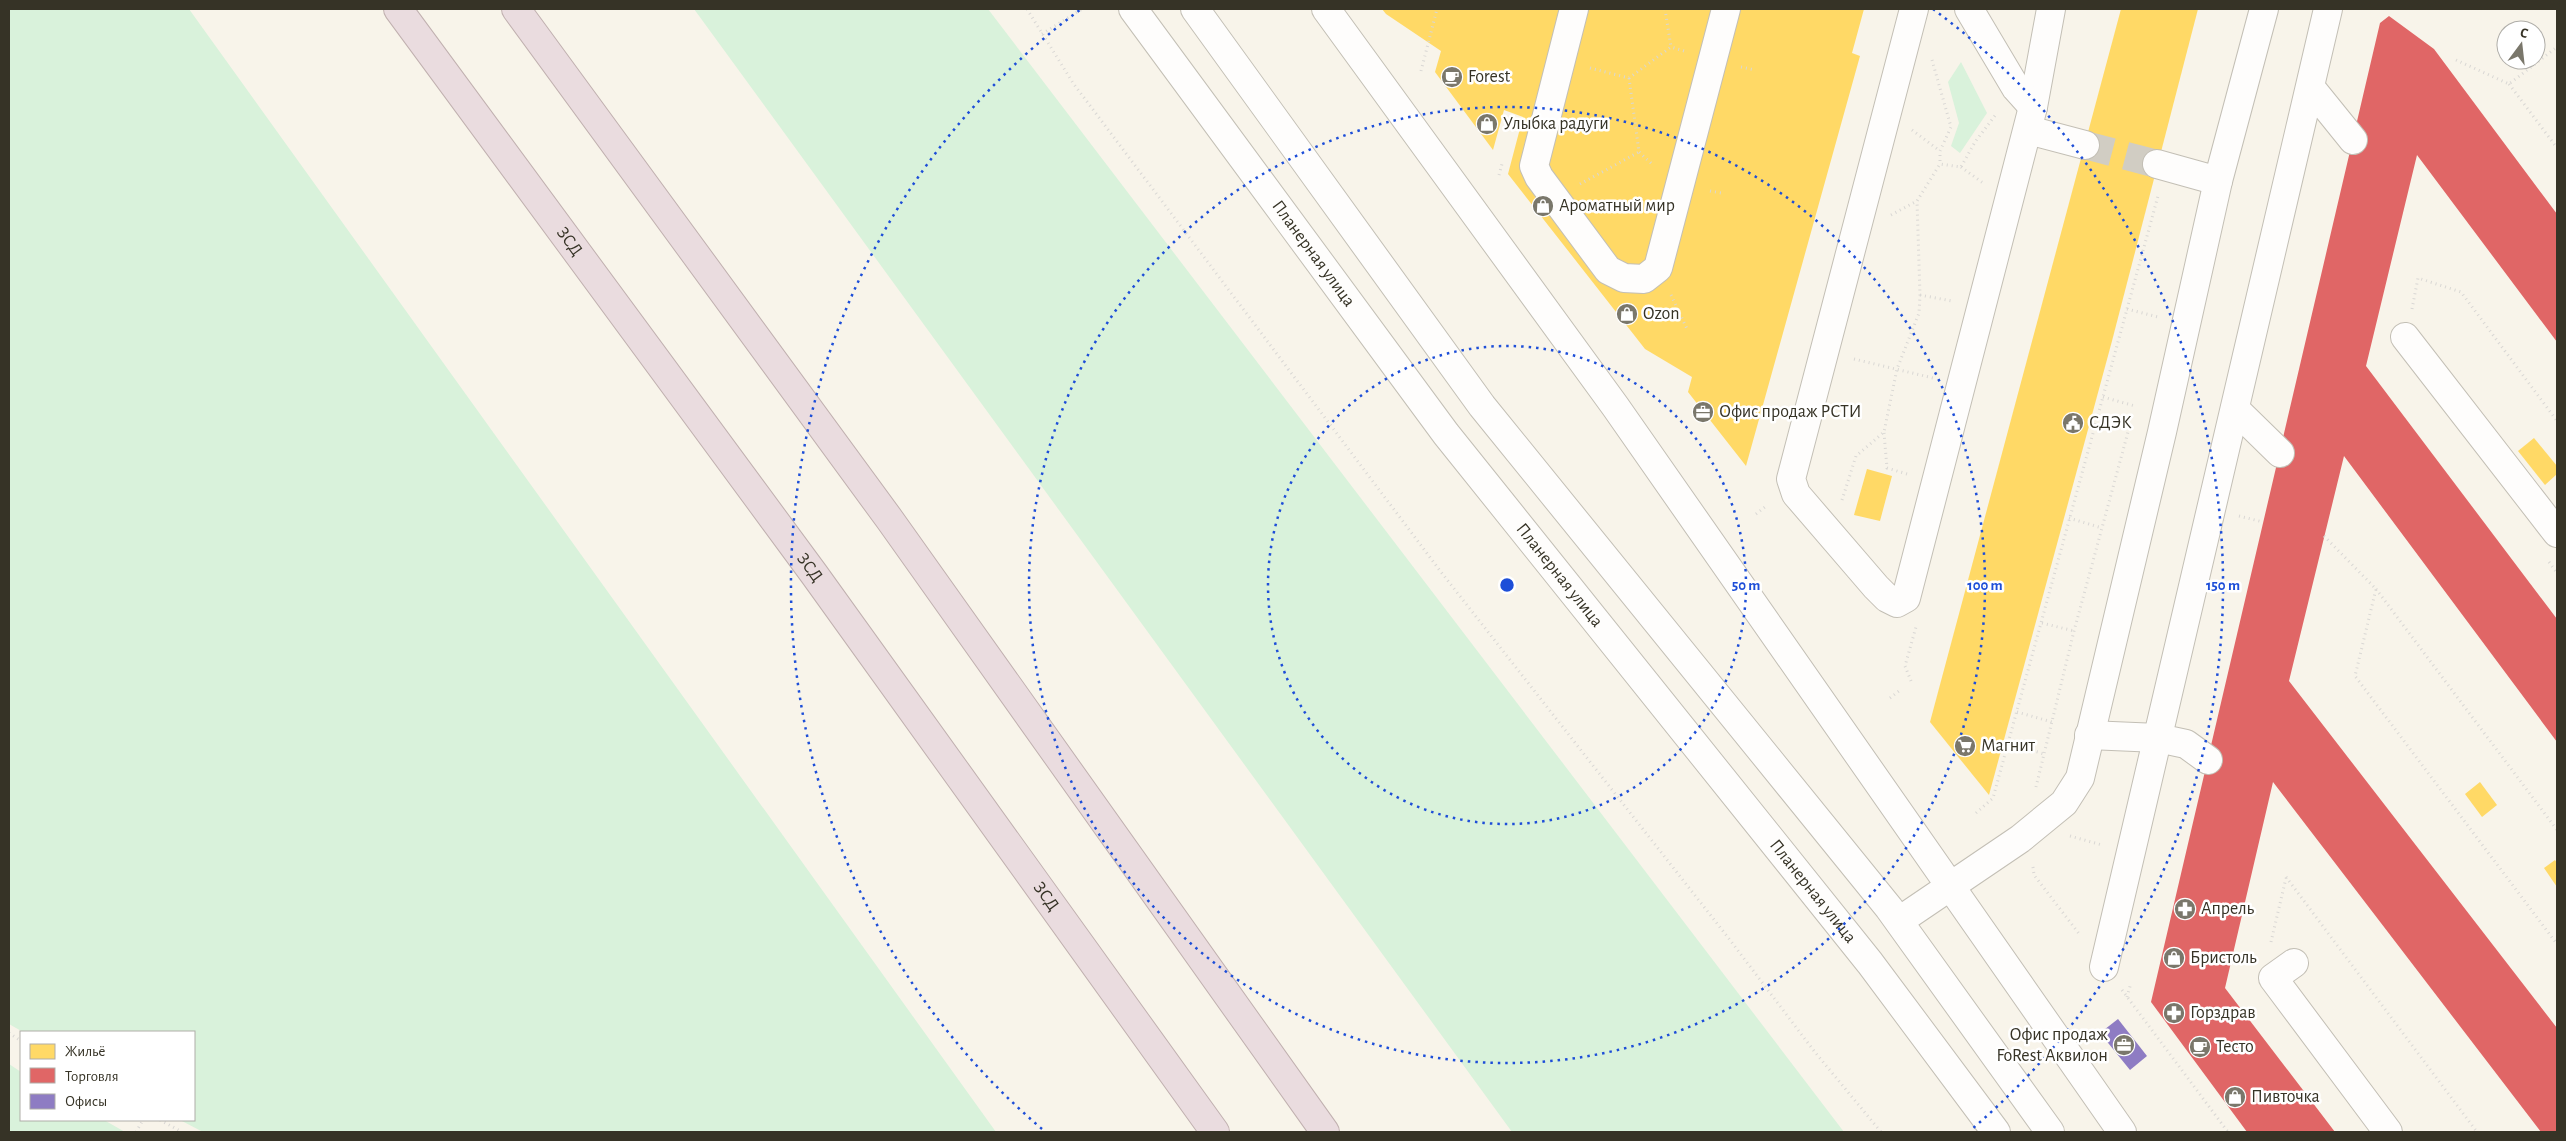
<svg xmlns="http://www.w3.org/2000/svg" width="2566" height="1141" viewBox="0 0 2566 1141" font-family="'Alegreya Sans',sans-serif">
  <rect width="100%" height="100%" fill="#f8f4ea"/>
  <g fill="#d9f2db">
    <path d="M 9,9 L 189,9 L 996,1132 L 203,1132 L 180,1120 L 194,1120 L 194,1032 L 23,1032 L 9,1024 Z"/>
    <path d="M 694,9 L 988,9 L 1844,1132 L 1512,1132 Z"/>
    <path d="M 1961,62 L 1987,113 L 1960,153 L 1951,146 L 1959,123 L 1948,82 Z"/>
    <path d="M 9,1064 L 21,1072 L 21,1120 L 104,1120 L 125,1132 L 9,1132 Z"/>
  </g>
  <g fill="#ffd966">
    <path d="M 1382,9 L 1864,9 L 1852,53 L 1860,56 L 1746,466 L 1688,392 L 1692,377 L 1645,349 L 1508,174 L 1523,117 L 1504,110 L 1493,150 L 1435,72 L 1441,51 L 1386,14 Z"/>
    <path d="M 2121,9 L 2198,9 L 2112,341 L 1989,795 L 1930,722 Z"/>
    <path d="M 2534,438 L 2557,466 L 2557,474 L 2545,485 L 2518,451 Z"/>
    <path d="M 1867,469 L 1892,476 L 1880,521 L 1854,515 Z"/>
    <path d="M 2480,782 L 2497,805 L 2482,817 L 2465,794 Z"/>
    <path d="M 2555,860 L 2557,863 L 2557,887 L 2544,868 Z"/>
  </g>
  <path fill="#e06666" d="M 2389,16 L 2434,49 L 2557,214 L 2557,342 L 2417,155 L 2366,366 L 2557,619 L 2557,742 L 2344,456 L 2289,681 L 2557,1028 L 2557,1132 L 2541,1132 L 2273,782 L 2225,988 L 2335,1132 L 2247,1132 L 2151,1002 L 2380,23 Z"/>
  <path fill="#8e7cc3" d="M 2118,1019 L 2147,1056 L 2130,1070 L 2100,1033 Z"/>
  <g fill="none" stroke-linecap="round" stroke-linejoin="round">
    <path stroke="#d1cdc3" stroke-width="28" stroke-dasharray="28 14" stroke-linecap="butt" d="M 2085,145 L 2157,164"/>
    <g stroke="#c3bfb5" stroke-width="30">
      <g id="minor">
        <path id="s1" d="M 1133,9 L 1446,434 L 1870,963 L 1996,1132"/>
        <path d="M 1195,9 L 1482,406 L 1889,908 L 2050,1132"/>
        <path d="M 1326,9 L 1615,406 L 2122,1132"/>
        <path d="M 1574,9 L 1534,166 L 1539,177 L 1608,270 L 1624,278 L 1644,279 L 1658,268 L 1726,9"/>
        <path d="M 1914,9 L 1791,479 L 1796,494 L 1876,587 L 1887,598 L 1897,603 L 1906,598 L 2033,107 L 2051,9"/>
        <path d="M 1969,9 L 2016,88 L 2033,107"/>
        <path d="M 2311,88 L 2353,140"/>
        <path d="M 2028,130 L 2085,145"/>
        <path d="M 2157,164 L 2218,181"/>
        <path d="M 2405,337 L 2557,533"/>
        <path d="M 2235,409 L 2280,453"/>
        <path d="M 2089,735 L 2158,738 L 2186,744 L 2208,760"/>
        <path d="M 1899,921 L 2020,839 L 2064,803 L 2080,778 L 2162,432 L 2218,181 L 2264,9"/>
        <path d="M 2294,963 L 2273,978 L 2388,1132"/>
        <path d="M 2104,967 L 2328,9"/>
      </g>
    </g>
    <g stroke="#c0b0af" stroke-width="30">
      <g id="highway">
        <path id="s2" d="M 398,9 L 814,574 L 1215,1132"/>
        <path d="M 516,9 L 890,520 L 1325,1132"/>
      </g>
    </g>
    <g stroke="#d9d7d4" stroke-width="3" stroke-dasharray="1 4" stroke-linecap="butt">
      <path d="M 1027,9 L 1073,83 L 1441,572 L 1730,940 L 1814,1051 L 1881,1132"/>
      <path d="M 1665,9 L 1671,47"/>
      <path d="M 1042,34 L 1082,9"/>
      <path d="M 1932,60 L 1951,127 L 1940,151 L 1940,164"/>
      <path d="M 2456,60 L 2509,84 L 2557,47"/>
      <path d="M 1741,67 L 1755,70"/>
      <path d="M 1590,68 L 1629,78 L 1671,47 L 1684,51"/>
      <path d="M 1421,71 L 1437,9"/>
      <path d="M 1629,78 L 1639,152 L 1653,165"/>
      <path d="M 2509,84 L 2557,148"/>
      <path d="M 1912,130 L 1940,151"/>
      <path d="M 1961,167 L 1983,183"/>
      <path d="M 1499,175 L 1502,164"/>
      <path d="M 1580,184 L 1639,152"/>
      <path d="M 1710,191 L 1721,193"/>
      <path d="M 1891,215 L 1917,201"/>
      <path d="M 1671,295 L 1688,331"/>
      <path d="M 1920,295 L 1952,301"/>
      <path d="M 2127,309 L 2158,317"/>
      <path d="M 2412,309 L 2418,278 L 2461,292 L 2557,421"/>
      <path d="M 1854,359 L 1933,378"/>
      <path d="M 2103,397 L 2135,406"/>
      <path d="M 1884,433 L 1887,468 L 1907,474"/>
      <path d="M 1842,500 L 1856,456 L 1884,432 L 1897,369 L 1919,313 L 1920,295 L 1917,201 L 1940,164 L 1961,167 L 1975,142 L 1997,113"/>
      <path d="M 1756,514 L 1765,507"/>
      <path d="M 2239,516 L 2263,522"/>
      <path d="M 2069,518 L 2102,528"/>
      <path d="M 2324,536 L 2376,589 L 2355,676 L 2557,944"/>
      <path d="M 2549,562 L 2557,573"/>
      <path d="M 2376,589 L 2557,830"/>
      <path d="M 2042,623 L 2074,631"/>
      <path d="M 1911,681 L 1905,666 L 1916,627"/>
      <path d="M 1890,698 L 1899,691"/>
      <path d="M 2017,712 L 2052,722"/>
      <path d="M 2008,743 L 2044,754"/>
      <path d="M 2036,787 L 2074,631 L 2128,432"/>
      <path d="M 1976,813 L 1993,798 L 2158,196"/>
      <path d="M 2070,836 L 2102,845"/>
      <path d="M 2033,867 L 2034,875 L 2080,935"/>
      <path d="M 2286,877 L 2477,1132"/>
      <path d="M 2271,942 L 2286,878"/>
      <path d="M 2122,990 L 2228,1132"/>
      <path d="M 2127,997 L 2131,983"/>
      <path d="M 9,1033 L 21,1041"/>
      <path d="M 160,1120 L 182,1132"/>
      <path d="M 136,1132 L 143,1120"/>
    </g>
    <use href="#minor" stroke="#fefdfc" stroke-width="28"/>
    <use href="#highway" stroke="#eadcdf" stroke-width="28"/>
  </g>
  <g fill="none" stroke="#1d4ed8" stroke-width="2.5" stroke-dasharray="2.5 5">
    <circle cx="1507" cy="585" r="239"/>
    <circle cx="1507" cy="585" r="478"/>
    <path d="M1042 1129A716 716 0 0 1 1081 9M1933 9A716 716 0 0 1 1972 1129"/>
  </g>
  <defs>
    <g id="cafe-disc" transform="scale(1.125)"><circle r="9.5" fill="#7a776b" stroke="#fff"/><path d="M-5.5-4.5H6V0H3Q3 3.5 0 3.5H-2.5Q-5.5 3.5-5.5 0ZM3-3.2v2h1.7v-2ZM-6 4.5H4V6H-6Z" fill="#fff"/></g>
    <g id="shop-disc" transform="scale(1.125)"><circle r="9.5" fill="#7a776b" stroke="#fff"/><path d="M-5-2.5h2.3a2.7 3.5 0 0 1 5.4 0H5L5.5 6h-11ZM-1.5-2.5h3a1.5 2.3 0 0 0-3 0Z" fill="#fff"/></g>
    <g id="office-disc" transform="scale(1.125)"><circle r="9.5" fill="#7a776b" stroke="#fff"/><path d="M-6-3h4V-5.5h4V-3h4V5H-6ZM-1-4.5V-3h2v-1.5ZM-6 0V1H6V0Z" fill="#fff"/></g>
    <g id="civic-disc" transform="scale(1.125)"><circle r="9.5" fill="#7a776b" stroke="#fff"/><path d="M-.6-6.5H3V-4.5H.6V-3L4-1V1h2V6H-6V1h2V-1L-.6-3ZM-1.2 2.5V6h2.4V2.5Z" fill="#fff"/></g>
    <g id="supermarket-disc" transform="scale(1.125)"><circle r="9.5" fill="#7a776b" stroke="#fff"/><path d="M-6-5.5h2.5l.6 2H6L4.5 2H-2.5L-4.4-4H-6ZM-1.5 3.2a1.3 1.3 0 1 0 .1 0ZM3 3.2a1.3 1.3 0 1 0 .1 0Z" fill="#fff"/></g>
    <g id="pharmacy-disc" transform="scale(1.125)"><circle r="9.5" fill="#7a776b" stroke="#fff"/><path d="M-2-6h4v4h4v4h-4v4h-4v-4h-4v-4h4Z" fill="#fff"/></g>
  </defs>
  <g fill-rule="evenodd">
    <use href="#cafe-disc" x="1452" y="77"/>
    <use href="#shop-disc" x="1487" y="124"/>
    <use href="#shop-disc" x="1543" y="206"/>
    <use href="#shop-disc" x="1627" y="314"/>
    <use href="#office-disc" x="1703" y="412"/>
    <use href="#civic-disc" x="2073" y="423"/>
    <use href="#supermarket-disc" x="1965" y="746"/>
    <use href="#pharmacy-disc" x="2185" y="909"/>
    <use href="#shop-disc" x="2174" y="958"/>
    <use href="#pharmacy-disc" x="2174" y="1013"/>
    <use href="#office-disc" x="2124" y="1045"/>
    <use href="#cafe-disc" x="2200" y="1047"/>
    <use href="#shop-disc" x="2235" y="1097"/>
  </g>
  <g text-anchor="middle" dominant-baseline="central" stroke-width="5" stroke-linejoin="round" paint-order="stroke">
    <g font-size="18" fill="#363326" stroke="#fff" text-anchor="start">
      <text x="1468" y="77">Forest</text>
      <text x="1503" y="124">Улыбка радуги</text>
      <text x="1559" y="206">Ароматный мир</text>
      <text x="1643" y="314">Ozon</text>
      <text x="1719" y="412">Офис продаж РСТИ</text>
      <text x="2089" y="423">СДЭК</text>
      <text x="1981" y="746">Магнит</text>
      <text x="2201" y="909">Апрель</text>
      <text x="2190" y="958">Бристоль</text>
      <text x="2190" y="1013">Горздрав</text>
      <text x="2108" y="1035" text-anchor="end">Офис продаж<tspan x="2108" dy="21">FoRest Аквилон</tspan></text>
      <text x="2216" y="1047">Тесто</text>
      <text x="2251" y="1097">Пивточка</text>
    </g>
    <g font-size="18" fill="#363326" stroke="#fff">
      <text stroke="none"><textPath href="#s2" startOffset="289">ЗСД</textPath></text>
      <text stroke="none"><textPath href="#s1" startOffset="304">Планерная улица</textPath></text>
      <text stroke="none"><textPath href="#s2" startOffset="694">ЗСД</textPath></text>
      <text stroke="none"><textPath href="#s1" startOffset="709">Планерная улица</textPath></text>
      <text stroke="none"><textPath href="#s1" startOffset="1114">Планерная улица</textPath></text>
      <text stroke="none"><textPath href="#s2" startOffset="1099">ЗСД</textPath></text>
    </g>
  </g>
  <circle cx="1507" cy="585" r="8" fill="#1d4ed8" stroke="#fff" stroke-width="2.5"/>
  <g font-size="15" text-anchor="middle" font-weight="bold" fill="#1d4ed8" stroke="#fff" stroke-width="5" stroke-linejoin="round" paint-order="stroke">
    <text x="1746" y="590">50 m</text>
    <text x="1985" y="590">100 m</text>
    <text x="2223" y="590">150 m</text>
  </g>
  <rect width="2566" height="1141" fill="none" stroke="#363326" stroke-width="20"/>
  <rect x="20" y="1031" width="175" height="90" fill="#ffffff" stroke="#afada8"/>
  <rect x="30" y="1044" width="25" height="15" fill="#ffd966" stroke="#afada8"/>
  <text x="65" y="1056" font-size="15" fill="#363326">Жильё</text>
  <rect x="30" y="1068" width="25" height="15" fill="#e06666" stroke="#afada8"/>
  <text x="65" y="1081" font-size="15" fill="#363326">Торговля</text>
  <rect x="30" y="1094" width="25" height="15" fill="#8e7cc3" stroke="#afada8"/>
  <text x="65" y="1106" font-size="15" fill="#363326">Офисы</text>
  <g transform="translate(2521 45) rotate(15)"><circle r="24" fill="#ffffff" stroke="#afada8"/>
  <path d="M0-4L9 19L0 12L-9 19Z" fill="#7a776b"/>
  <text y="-8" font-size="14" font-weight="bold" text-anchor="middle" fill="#363326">С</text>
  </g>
</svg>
